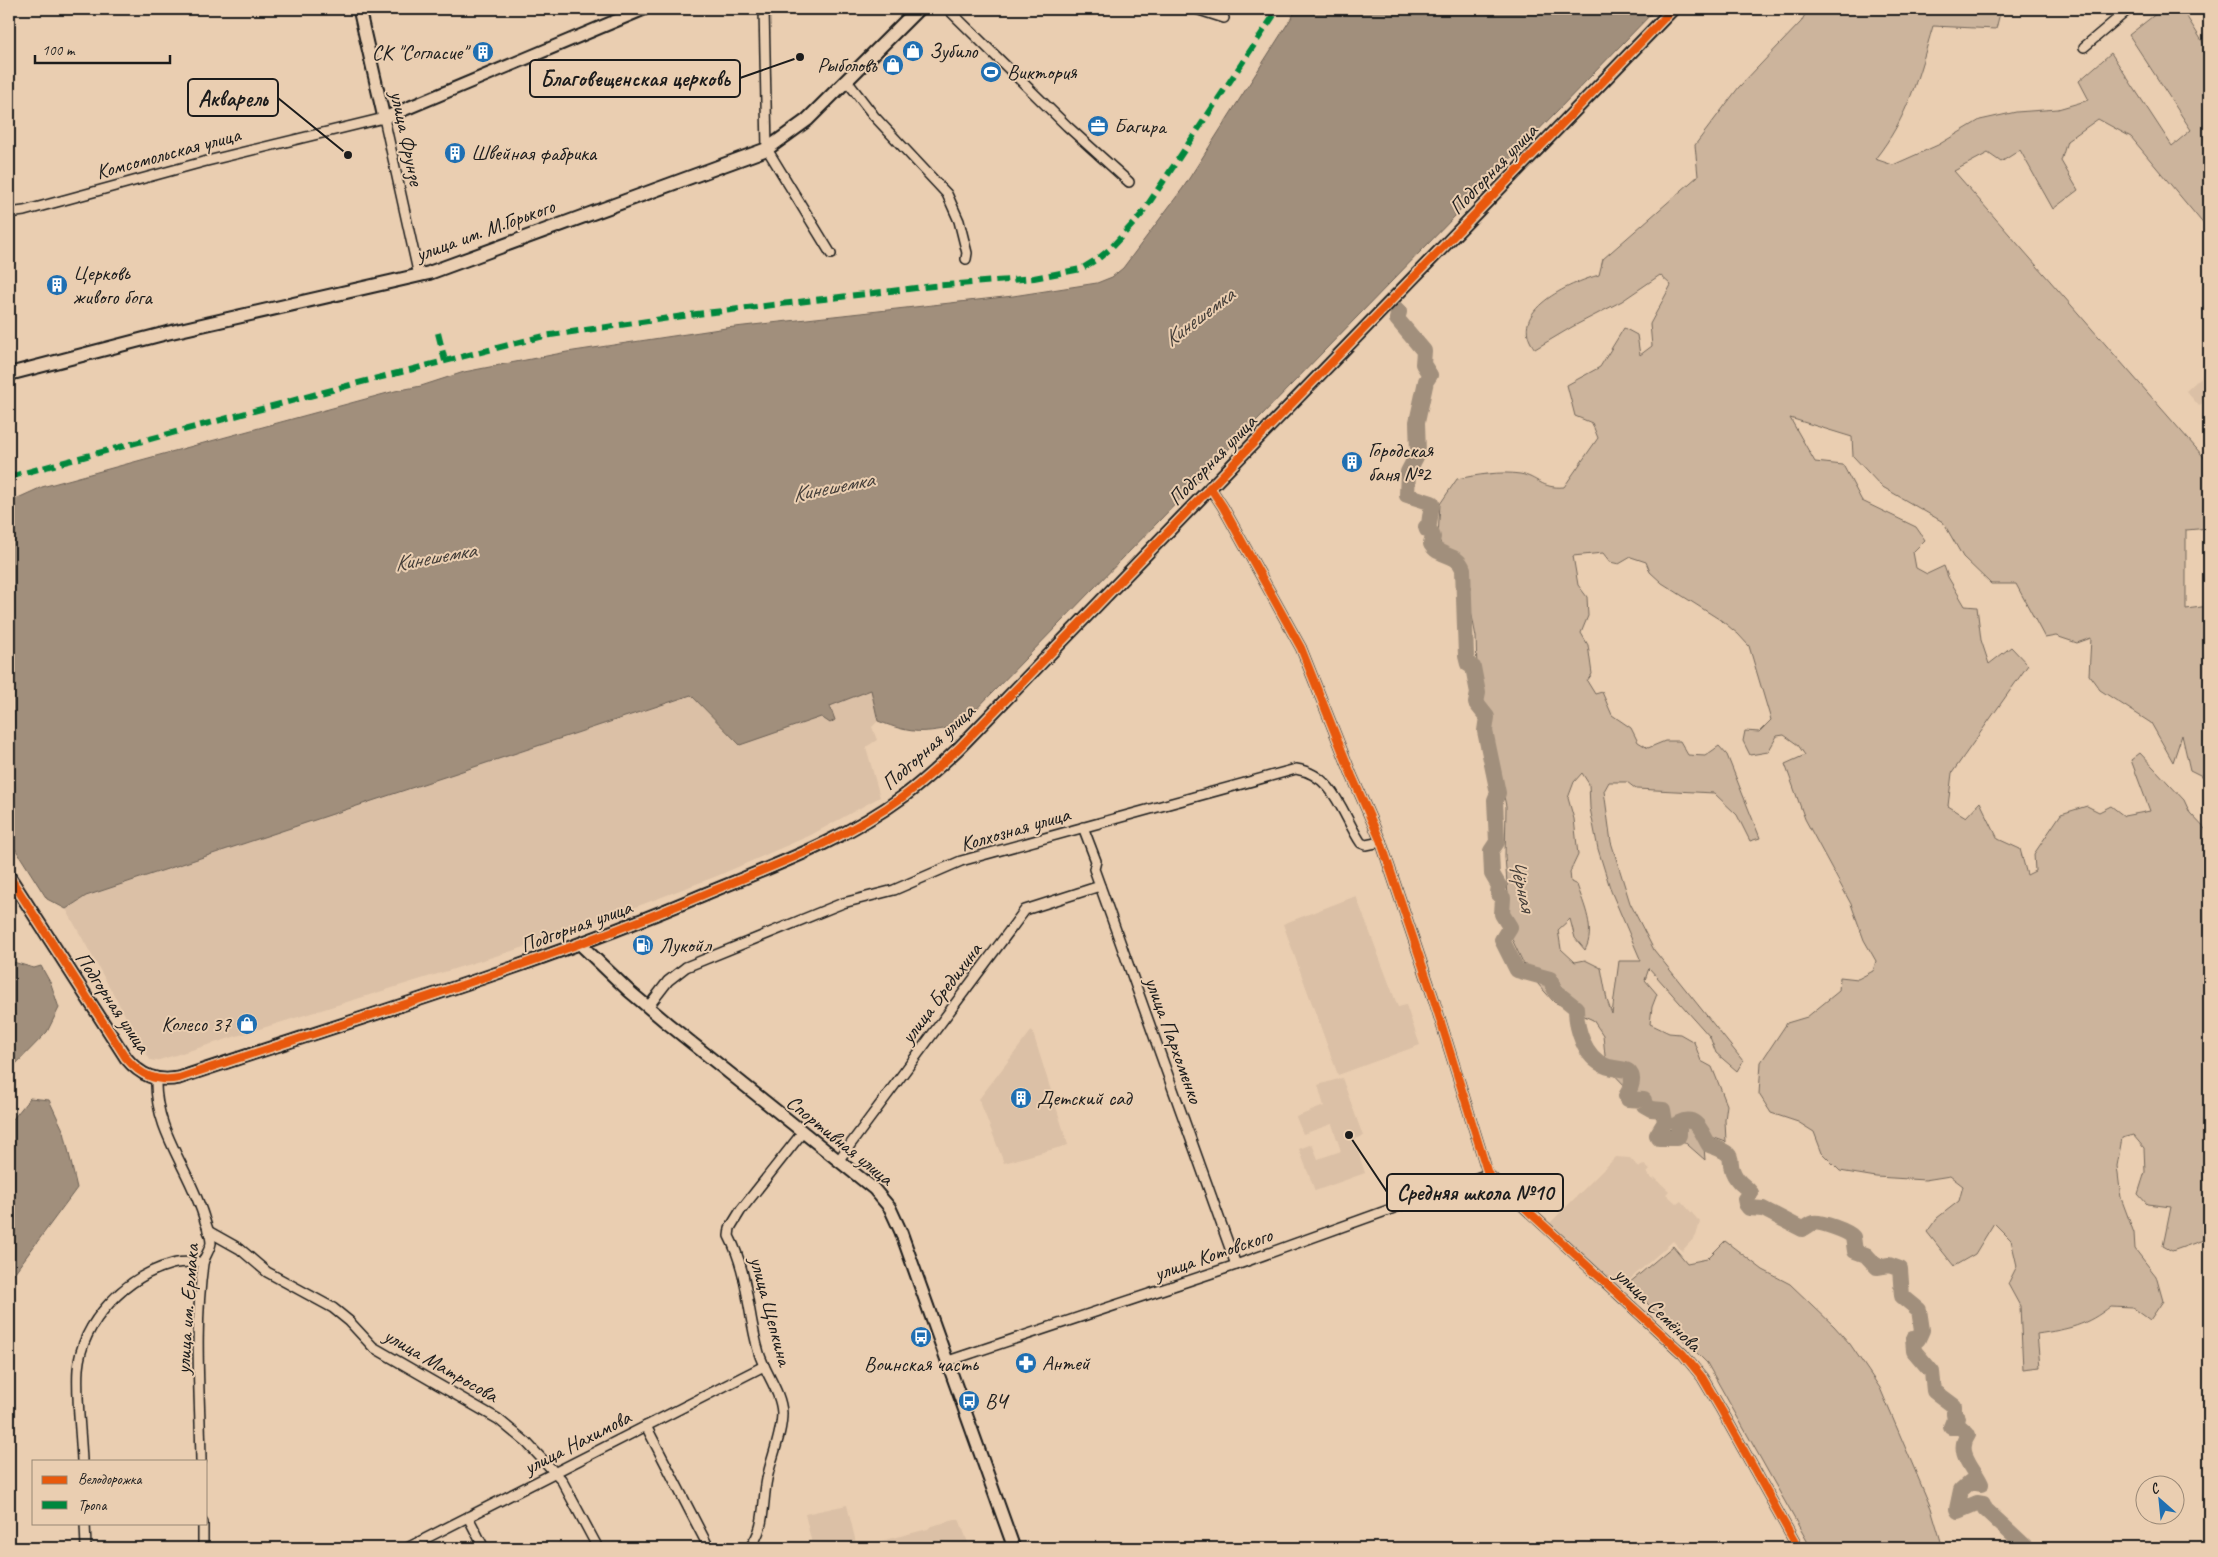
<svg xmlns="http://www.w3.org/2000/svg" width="2218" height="1557" viewBox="0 0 2218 1557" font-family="Caveat,sans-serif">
  <rect width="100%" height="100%" fill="#eaceb1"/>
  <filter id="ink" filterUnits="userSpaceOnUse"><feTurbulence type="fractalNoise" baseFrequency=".02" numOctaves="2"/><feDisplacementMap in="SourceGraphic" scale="10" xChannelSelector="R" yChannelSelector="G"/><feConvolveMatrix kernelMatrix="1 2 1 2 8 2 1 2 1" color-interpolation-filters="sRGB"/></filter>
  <g filter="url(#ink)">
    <g fill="#dbc0a6">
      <path d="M 2209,370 L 2209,397 L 2199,406 L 2186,391 Z"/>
      <path d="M 872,690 L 878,721 L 872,727 L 877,740 L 866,747 L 880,797 L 811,835 L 717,876 L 554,938 L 156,1061 L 150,1060 L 66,909 L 86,896 L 691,695 L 740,745 L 821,717 L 829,722 L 835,720 L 829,706 Z"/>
      <path d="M 1356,896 L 1398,1007 L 1406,1005 L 1420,1045 L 1338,1075 L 1283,924 Z"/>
      <path d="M 1032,1030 L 1068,1145 L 1004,1163 L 979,1099 Z"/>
      <path d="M 1342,1078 L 1363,1136 L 1354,1139 L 1365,1173 L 1315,1191 L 1299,1149 L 1312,1144 L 1318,1159 L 1341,1151 L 1332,1124 L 1303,1134 L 1296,1117 L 1324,1106 L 1318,1085 Z"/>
      <path d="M 1616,1157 L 1630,1158 L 1639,1168 L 1643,1164 L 1650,1170 L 1647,1173 L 1653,1180 L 1655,1178 L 1669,1191 L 1666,1194 L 1677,1204 L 1681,1201 L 1700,1222 L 1696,1236 L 1682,1251 L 1673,1241 L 1619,1289 L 1550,1223 Z"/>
      <path d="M 847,1505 L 857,1547 L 928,1529 L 931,1526 L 959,1519 L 970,1548 L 813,1548 L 805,1514 Z"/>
    </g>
    <g fill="#ccb49c" stroke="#74685c" fill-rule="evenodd">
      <path d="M 1808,9 L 2001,9 L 1996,29 L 1933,26 C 1918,76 1909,116 1875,159 L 1893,165 L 1938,145 L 1980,120 L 2016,112 L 2058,109 L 2089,100 L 2079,81 L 2111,53 L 2172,146 L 2191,130 L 2129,35 L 2162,9 L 2182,9 L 2209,52 L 2209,224 L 2206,227 L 2131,137 L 2098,119 L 2067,141 L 2061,161 L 2078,190 L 2053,209 L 2020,150 L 2001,162 L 1988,153 L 1954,171 L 2209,463 L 2209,528 L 2186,530 L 2186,609 L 2209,606 L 2209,783 L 2204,777 L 2190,770 L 2182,735 L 2173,762 L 2151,723 L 2100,690 L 2089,675 L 2091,638 L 2077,643 L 2056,636 L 2045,638 L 2016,584 L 1991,584 L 1963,557 L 1943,522 L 1881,486 L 1853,456 L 1852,437 L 1790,418 L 1815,462 L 1843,465 L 1862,501 L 1916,527 L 1925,540 L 1913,552 L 1916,568 L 1927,574 L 1944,566 L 1948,577 L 1965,606 L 1977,607 L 1981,640 L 1989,664 L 2011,647 L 2028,665 L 1952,773 L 1948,806 L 1966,817 L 1980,802 L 1998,839 L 2020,849 L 2027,875 L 2035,871 L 2034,854 L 2061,814 L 2087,806 L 2099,812 L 2111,806 L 2124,816 L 2150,811 L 2131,760 L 2140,753 L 2184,800 L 2190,813 L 2209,833 L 2209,1238 L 2172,1251 L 2163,1246 L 2171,1207 L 2147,1204 L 2138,1194 L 2145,1172 L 2144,1148 L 2133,1135 L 2122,1138 L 2117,1166 L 2121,1198 L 2134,1233 L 2135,1249 L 2156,1276 L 2163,1301 L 2150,1320 L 2132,1307 L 2111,1306 C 2086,1326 2069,1329 2037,1334 L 2040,1367 L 2023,1369 L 2020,1306 L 2008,1284 L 2017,1266 L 2011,1240 L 1994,1223 L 1975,1254 L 1954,1266 L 1927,1232 L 1937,1218 L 1959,1201 L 1963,1186 L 1950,1176 L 1925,1180 L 1876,1177 L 1840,1171 L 1822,1153 L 1814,1132 L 1798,1122 L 1771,1113 L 1759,1094 L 1761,1062 L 1787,1023 L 1807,1017 L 1839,991 L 1840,977 L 1858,979 L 1873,971 L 1876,961 L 1864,940 L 1851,904 L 1805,819 L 1785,764 L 1805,755 L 1798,745 L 1784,735 L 1777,736 L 1768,752 L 1750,755 L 1743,741 L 1745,731 L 1759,732 L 1771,720 L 1749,646 L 1738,634 L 1722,621 L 1662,583 L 1650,572 L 1646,562 L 1631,557 L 1619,564 L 1610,562 L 1603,553 L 1573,556 L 1578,585 L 1587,597 L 1588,616 L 1581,633 L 1588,645 L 1592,674 L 1587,681 L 1595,694 L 1602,692 L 1612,715 L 1631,728 L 1638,742 L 1648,748 L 1665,741 L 1680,741 L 1688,755 L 1705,756 L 1719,746 L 1727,755 L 1760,838 L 1750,841 L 1737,815 L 1714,793 L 1636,789 L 1627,782 L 1609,782 L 1604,791 L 1611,842 L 1630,903 L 1654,950 L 1743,1061 L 1737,1071 L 1716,1053 L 1710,1037 L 1649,968 L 1645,980 L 1657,994 L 1652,1007 L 1650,1024 L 1669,1033 L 1680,1034 L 1694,1042 L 1701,1061 L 1712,1067 L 1727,1105 L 1725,1120 L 1726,1142 L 1703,1134 L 1705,1160 L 1648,1110 L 1606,1066 L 1603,1035 L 1593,1020 L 1554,1002 L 1528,973 L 1508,931 L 1508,896 L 1505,857 L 1506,806 L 1477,669 L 1476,637 L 1464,573 L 1447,562 L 1438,536 L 1440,504 L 1457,479 C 1477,475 1500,471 1520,474 C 1538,477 1541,489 1564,487 L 1598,438 L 1592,423 L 1575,416 L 1567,385 L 1600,367 L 1624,328 L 1637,335 L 1640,355 L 1652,346 L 1650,324 L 1671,285 L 1660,275 L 1622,301 L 1572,327 L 1535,349 C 1505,311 1570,283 1599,275 L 1603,259 L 1698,176 L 1695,145 L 1739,87 L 1801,22 ZM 1582,773 L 1589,784 L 1590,808 L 1598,849 L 1611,891 L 1641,961 L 1619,961 L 1612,1014 L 1607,1000 L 1601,968 L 1585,960 L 1575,962 L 1561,949 L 1558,930 L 1570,919 L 1575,938 L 1585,950 C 1596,930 1584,905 1577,885 L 1571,882 L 1570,872 L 1578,855 L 1574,819 L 1568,798 L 1574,782 Z"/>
      <path d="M 1725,1241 L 1763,1270 L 1790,1284 L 1834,1326 L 1850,1344 L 1880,1388 L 1931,1508 L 1943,1548 L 1811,1548 L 1707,1363 L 1628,1284 L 1673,1246 L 1687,1263 L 1707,1259 Z"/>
    </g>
    <g fill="#a18f7c" stroke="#6c6156">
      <path d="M 1297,9 L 1656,9 L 960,726 C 923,733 914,735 878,721 L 871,690 L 830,706 L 835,720 L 830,723 L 821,717 L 740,745 L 691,695 L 86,896 L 66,909 L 47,899 L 9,839 L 9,502 L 42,487 L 395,391 L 421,386 L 464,372 L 567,352 L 726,328 L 1013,296 L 1097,283 L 1112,277 L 1123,268 L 1183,188 Z"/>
      <path d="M 13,962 L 34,968 L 41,966 L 51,984 L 59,1008 L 47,1032 L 9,1071 L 9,965 Z"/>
      <path d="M 30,1098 L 49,1100 L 64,1132 L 77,1188 L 12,1276 L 9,1277 L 9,1124 Z"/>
    </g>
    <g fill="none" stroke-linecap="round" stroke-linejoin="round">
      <path stroke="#a18f7c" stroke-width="16" d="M 1395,308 L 1399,312 L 1397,319 L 1424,351 L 1423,364 L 1430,375 L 1426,381 L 1417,422 L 1418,453 L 1408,472 L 1407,495 L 1432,503 L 1429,524 L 1426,527 L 1427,530 L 1431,532 L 1433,537 L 1431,544 C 1433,547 1436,551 1440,552 C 1449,557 1459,557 1463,569 L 1466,656 L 1468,664 L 1473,667 L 1478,693 L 1476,703 L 1487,717 L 1485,731 L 1498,793 L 1495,800 L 1497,842 L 1491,851 L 1492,874 L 1499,886 L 1498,893 L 1503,898 L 1502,914 L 1510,927 L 1502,940 L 1517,970 L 1550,979 L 1556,992 L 1576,1008 C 1576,1028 1584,1058 1606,1066 C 1612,1069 1623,1068 1628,1071 C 1636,1078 1631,1088 1626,1096 L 1628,1099 L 1644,1100 L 1644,1105 L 1651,1109 L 1663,1110 L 1665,1122 L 1657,1135 L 1659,1138 L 1677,1138 L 1679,1135 L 1679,1123 C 1697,1114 1701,1132 1709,1145 C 1744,1157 1722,1159 1737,1179 C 1741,1185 1747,1187 1751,1193 L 1745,1199 L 1746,1204 L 1749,1208 L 1763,1209 L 1802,1229 C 1806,1228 1809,1224 1813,1223 C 1820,1221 1848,1231 1853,1237 L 1855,1251 L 1866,1255 L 1877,1267 L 1889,1265 L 1900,1269 L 1902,1296 L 1919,1310 L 1922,1330 L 1918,1339 L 1913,1338 L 1914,1351 L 1932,1372 L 1934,1391 L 1954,1406 L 1954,1414 L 1958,1418 L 1953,1422 L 1951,1427 L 1960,1427 L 1967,1433 L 1968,1435 C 1955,1452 1974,1468 1981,1484 L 1970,1482 L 1961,1490 L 1957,1509 L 1958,1511 L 1977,1503 L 1983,1504 L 1985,1509 L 2027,1548"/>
      <g stroke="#1c1c1c" stroke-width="12">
        <g id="minor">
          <path d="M 764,9 L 767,149 L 831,254"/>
          <path d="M 948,9 L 1067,126 L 1129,182"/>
          <path d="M 1196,9 L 1224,18"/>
          <path d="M 2084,47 L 2129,9"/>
          <path d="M 847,81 L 874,116 L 947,194 L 959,221 L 967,253 L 966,259"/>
          <path d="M 9,213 L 24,211 L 203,162 L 384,118 L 419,276"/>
          <path d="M 1210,487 L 1223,507 L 1301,648 L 1352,776 L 1381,842 L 1434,1000 L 1488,1174 L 1683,1354 L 1702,1377 L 1722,1411 L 1798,1548"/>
          <path d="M 1083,827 L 1096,861 L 1094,869 L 1236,1265"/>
          <path d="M 648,1007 L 668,981 L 686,967 L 843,903 L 894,890 L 961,861 L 1296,769 C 1335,775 1342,815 1361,843 L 1366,845 L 1381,842"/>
          <path d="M 156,1079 C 154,1132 192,1172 205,1221 C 207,1227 211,1236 211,1243 C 210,1250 204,1257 203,1264 C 194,1329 200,1396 201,1461"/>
          <path d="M 838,1161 L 1025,910 L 1100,886"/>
          <path d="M 208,1231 L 240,1249 L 267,1272 L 333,1308 L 349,1321 L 373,1347 L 498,1419 L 527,1443 L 561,1479 L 598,1548"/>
          <path d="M 948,1361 L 1236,1265 L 1488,1174"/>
          <path d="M 646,1426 L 709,1548"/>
          <path d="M 82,1461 C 81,1433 76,1396 78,1369 C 82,1321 127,1276 172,1264 C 182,1261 193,1262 203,1262"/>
          <path d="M 468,1517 L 484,1548"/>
          <path d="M 85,1523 L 86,1548"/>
          <path d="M 203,1523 L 203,1548"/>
          <path d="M 407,1548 L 764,1366"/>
          <path d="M 749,1548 C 766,1530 762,1502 767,1479 C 771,1458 782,1435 782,1413 C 781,1392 765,1373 759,1353 C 747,1313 749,1275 729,1236 L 730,1228 L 741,1210 L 802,1133"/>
        </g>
      </g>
      <g stroke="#1c1c1c" stroke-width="15">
        <g id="tertiary">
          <path d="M 359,9 L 384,118 L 644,9"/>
          <path d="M 9,876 L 126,1058 C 141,1076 156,1082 179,1078 C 355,1019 534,967 705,894 C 773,866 845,840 904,796 C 924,781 941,765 959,748 L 1673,9"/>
          <path d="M 581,945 L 629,991 L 667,1023 L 874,1189 L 890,1208 L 901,1232 L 1014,1548"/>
        </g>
      </g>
      <g stroke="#1c1c1c" stroke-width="16">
        <path id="secondary" d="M 9,374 L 167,333 L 429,273 L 767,149 L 807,120 L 918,9"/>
      </g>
      <use href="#minor" stroke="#eaceb1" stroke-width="9"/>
      <use href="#tertiary" stroke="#eaceb1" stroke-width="11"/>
      <use href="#secondary" stroke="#eaceb1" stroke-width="12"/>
      <g stroke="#00873e" stroke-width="6" stroke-dasharray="12 6" stroke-linecap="butt">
        <path d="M 438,333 L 445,361"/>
        <path d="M 9,477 L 354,384 L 544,336 L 697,314 L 933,286 L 1034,278 L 1081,269 L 1099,258 L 1110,249 L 1141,215 L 1278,9"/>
      </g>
      <g stroke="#eaceb1" stroke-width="11">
        <g id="cycleway">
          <path d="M 1210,487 L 1223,507 L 1301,648 L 1352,776 L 1381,842 L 1434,1000 L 1488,1174 L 1683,1354 L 1702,1377 L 1722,1411 L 1798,1548"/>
          <path d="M 9,876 L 126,1058 C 141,1076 156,1082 179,1078 C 355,1019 534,967 705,894 C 773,866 845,840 904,796 C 924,781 941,765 959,748 L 1673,9"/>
        </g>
      </g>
      <use href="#cycleway" stroke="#e8590c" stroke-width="8"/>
    </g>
  </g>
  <defs>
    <g id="shop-disc" transform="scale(1.125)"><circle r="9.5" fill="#1f6fb2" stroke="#eaceb1"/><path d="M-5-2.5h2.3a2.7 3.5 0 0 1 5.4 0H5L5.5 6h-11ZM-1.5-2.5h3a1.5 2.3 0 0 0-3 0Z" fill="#fff"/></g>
    <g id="building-disc" transform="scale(1.125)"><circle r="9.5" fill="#1f6fb2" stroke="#eaceb1"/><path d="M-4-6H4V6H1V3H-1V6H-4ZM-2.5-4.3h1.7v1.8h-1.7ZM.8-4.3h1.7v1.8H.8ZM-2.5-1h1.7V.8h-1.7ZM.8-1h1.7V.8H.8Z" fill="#fff"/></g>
    <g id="stadium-disc" transform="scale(1.125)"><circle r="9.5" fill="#1f6fb2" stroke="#eaceb1"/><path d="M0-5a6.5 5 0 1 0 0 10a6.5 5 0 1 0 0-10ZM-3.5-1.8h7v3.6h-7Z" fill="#fff"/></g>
    <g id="office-disc" transform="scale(1.125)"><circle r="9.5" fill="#1f6fb2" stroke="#eaceb1"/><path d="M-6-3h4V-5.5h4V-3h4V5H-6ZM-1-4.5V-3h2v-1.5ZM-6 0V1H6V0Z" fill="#fff"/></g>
    <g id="fuel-disc" transform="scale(1.125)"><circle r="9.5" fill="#1f6fb2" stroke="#eaceb1"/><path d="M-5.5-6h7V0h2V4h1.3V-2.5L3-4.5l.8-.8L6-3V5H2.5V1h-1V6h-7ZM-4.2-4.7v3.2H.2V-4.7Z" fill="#fff"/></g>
    <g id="bus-disc" transform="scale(1.125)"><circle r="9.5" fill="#1f6fb2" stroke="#eaceb1"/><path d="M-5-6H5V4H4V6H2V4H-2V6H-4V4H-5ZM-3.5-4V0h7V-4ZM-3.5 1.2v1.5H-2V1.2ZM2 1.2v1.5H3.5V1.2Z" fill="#fff"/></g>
    <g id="pharmacy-disc" transform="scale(1.125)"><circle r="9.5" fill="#1f6fb2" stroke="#eaceb1"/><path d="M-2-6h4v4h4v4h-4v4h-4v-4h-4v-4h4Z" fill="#fff"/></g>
  </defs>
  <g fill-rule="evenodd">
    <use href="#shop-disc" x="913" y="51"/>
    <use href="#building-disc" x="483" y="52"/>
    <use href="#shop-disc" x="893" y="65"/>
    <use href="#stadium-disc" x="991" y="72"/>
    <use href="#office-disc" x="1098" y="126"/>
    <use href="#building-disc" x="455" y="153"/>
    <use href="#building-disc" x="57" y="285"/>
    <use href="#building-disc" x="1352" y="462"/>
    <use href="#fuel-disc" x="643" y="945"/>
    <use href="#shop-disc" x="247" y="1024"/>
    <use href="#building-disc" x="1021" y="1098"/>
    <use href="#bus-disc" x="921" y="1337"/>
    <use href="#pharmacy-disc" x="1026" y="1363"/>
    <use href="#bus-disc" x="969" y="1401"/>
  </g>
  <g text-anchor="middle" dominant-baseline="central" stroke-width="4" stroke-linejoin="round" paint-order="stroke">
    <g font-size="21" fill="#1c1c1c" stroke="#eaceb1" text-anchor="start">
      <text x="929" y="51">Зубило</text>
      <text x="467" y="52" text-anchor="end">СК "Согласие"</text>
      <text x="877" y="65" text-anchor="end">Рыболовъ</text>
      <text x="1007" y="72">Виктория</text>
      <text x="1114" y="126">Багира</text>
      <text x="471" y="153">Швейная фабрика</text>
      <text x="73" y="273">Церковь<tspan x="73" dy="24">живого бога</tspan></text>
      <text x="1368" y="450">Городская<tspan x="1368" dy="24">баня №2</tspan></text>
      <text x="659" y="945">Лукойл</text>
      <text x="231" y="1024" text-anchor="end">Колесо 37</text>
      <text x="1037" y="1098">Детский сад</text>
      <text x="1042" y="1363">Антей</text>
      <text x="921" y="1364" text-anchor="middle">Воинская часть</text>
      <text x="985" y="1401">ВЧ</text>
    </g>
    <g font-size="21" fill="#1c1c1c" stroke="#eaceb1">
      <text transform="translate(407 138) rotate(78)">улица Фрунзе</text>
      <text transform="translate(168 153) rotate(-15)">Комсомольская улица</text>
      <text transform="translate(1493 169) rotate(-46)">Подгорная улица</text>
      <text transform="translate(485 230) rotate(-20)">улица им. М.Горького</text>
      <text transform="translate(1212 460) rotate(-46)">Подгорная улица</text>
      <text transform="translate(928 747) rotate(-42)">Подгорная улица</text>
      <text transform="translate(1015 829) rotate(-16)">Колхозная улица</text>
      <text transform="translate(576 926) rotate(-20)">Подгорная улица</text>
      <text transform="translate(941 993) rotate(-53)">улица Бредихина</text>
      <text transform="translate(113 1002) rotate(56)">Подгорная улица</text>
      <text transform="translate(1174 1040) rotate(70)">улица Пархоменко</text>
      <text transform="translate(840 1140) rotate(39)">Спортивная улица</text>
      <text transform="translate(1213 1254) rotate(-19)">улица Котовского</text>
      <text transform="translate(187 1309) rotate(-86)">улица им. Ермака</text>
      <text transform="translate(1658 1309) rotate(44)">улица Семёнова</text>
      <text transform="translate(771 1311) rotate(75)">улица Щепкина</text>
      <text transform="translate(441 1365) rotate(30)">улица Матросова</text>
      <text transform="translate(577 1442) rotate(-27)">улица Нахимова</text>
    </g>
    <g font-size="22" font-style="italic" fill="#443e39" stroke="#eaceb1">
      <text transform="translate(1199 317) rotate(-37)">Кинешемка</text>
      <text transform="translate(833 487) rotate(-11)">Кинешемка</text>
      <text transform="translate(435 557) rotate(-10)">Кинешемка</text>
      <text transform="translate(1522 885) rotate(76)">Чёрная</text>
    </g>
  </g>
  <path fill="none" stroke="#1c1c1c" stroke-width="2" d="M800 57L740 78M348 155L278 98M1349 1135L1387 1192"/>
  <g fill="#1c1c1c" stroke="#eaceb1" stroke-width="2">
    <circle cx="800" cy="57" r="5"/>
    <circle cx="348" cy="155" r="5"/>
    <circle cx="1349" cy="1135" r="5"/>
  </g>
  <g fill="#eaceb1" stroke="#1c1c1c" stroke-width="2">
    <rect x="530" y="60" width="210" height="37" rx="5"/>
    <rect x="188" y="79" width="90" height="37" rx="5"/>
    <rect x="1387" y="1174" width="176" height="37" rx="5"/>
  </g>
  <g font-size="22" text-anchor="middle" font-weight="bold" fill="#1c1c1c">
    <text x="635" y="86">Благовещенская церковь</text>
    <text x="233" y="106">Акварель</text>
    <text x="1475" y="1200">Средняя школа №10</text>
  </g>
  <rect width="2218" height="1557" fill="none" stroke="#eaceb1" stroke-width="30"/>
  <rect x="15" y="15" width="2188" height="1527" fill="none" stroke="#1c1c1c" stroke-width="2" filter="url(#ink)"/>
  <rect x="32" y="1460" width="175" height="65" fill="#eaceb1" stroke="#988775"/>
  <rect x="42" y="1476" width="25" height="8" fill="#e8590c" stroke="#988775"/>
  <text x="78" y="1484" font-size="15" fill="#1c1c1c">Велодорожка</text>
  <rect x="42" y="1501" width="25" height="8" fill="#00873e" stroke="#988775"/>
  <text x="78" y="1510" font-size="15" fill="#1c1c1c">Тропа</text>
  <g transform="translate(2160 1500) rotate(333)"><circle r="24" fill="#eaceb1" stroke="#988775"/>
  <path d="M0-4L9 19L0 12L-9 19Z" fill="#1f6fb2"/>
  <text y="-8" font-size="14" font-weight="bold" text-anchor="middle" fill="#1c1c1c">С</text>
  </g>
  <path d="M35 55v8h135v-8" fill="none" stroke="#1c1c1c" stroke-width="2.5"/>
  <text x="42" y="55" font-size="15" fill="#1c1c1c" stroke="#eaceb1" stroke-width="4" paint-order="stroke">100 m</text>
</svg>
